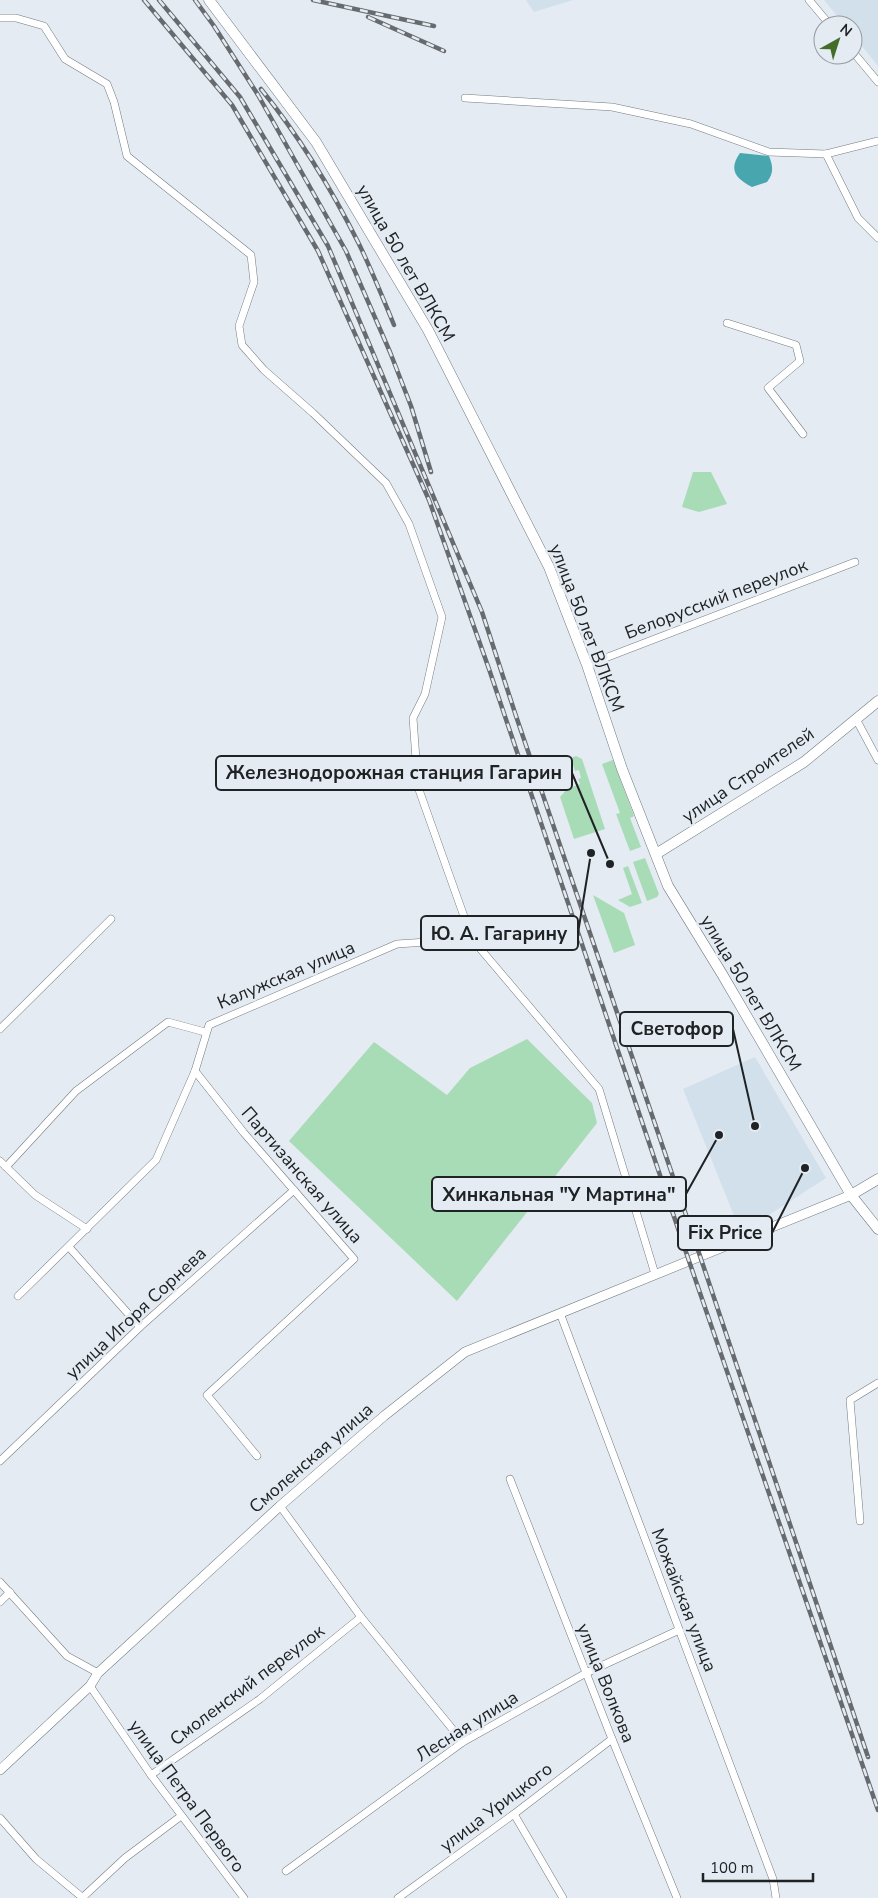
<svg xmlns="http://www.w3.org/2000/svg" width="878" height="1898" viewBox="0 0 878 1898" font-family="'Nunito Sans',sans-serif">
  <rect width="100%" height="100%" fill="#e4ebf2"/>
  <g fill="#d2e0ec">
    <path d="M 526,0 L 573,0 L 534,12 Z"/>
    <path d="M 824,0 L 878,0 L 878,66 L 853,35 L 853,25 L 845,25 Z"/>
    <path d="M 755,1057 L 826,1178 L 741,1233 L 683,1089 Z"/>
  </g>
  <g fill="#a8dcb7">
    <path d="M 693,472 L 711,472 L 727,504 L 699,512 L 682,507 Z"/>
    <path d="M 576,756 L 582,759 L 605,829 L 574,839 L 560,797 L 567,789 L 580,784 L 578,779 L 581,778 L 579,770 L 575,771 L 571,759 L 573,757 Z"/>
    <path d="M 613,760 L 634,816 L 630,818 L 641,847 L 630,851 L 616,814 L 620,813 L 602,764 Z"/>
    <path d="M 645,858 L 659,894 L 657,897 L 647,901 L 633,862 Z"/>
    <path d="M 628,866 L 642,903 L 630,907 L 618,900 L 632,894 L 623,868 Z"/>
    <path d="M 593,895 L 624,913 L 635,945 L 614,953 Z"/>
    <path d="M 527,1039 L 592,1103 L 597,1123 L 457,1301 L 289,1141 L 374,1042 L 447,1095 L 470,1068 Z"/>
  </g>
  <path fill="#48a6af" d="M 740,153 L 769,156 C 773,166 774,173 767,182 L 752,187 C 736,179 728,170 740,153 Z"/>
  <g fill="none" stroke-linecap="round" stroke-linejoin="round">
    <g stroke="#747b81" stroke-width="8">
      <g id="minor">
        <path d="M 809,0 L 830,25"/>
        <path d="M 0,18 L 16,18 L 44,26 L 65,59 L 107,84 L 114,102 L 127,156 L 251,255 L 254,282 L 239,326 L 242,345 L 264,370 L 313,413 L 386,483 L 409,524 L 442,617 L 425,694 L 413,718 L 418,787 L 472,939 L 599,1089 L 655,1274"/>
        <path d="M 853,52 L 878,82"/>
        <path d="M 465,98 L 612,107 L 691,124 L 769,152 L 826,154 L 878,141"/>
        <path d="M 826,154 L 858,218 L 878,238"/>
        <path d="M 727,323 L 796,345 L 800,361 L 768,388 L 803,434"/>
        <path d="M 587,665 L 855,562"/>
        <path d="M 856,719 L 878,760"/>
        <path d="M 0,1029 L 111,919"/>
        <path d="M 195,1071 L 244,1133 L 354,1259 L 207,1395 L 257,1456"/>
        <path d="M 0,1161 L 35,1195 L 87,1229"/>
        <path d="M 6,1167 L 76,1091 L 168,1022 L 205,1032"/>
        <path d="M 69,1247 L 140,1327"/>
        <path d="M 18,1296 L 156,1160 L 195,1071 L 209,1025 L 397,944 L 472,939"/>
        <path d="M 560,1313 L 773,1879 L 776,1898"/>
        <path d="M 0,1461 L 140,1327 L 294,1190"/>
        <path d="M 510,1479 L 612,1739 L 677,1898"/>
        <path d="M 280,1506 L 361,1617 L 463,1742"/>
        <path d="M 860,1521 L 850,1400 L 878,1383"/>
        <path d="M 0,1582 L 67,1656 L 98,1673"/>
        <path d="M 0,1602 L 10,1592"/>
        <path d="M 90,1686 L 151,1775 L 244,1898"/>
        <path d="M 151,1775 L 260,1699 L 361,1617"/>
        <path d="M 514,1814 L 563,1898"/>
        <path d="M 0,1818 L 36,1859 L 83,1898"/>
        <path d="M 286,1871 L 463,1742 L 586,1673 L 679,1630"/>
        <path d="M 82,1898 L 125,1858 L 181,1816"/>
        <path d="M 398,1898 L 514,1814 L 612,1739"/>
      </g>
    </g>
    <g stroke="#747b81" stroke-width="10">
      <path id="tertiary" d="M 0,1770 L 90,1686 L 98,1673 L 280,1506 L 384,1416 L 465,1352 L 851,1195"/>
    </g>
    <g stroke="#747b81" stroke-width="11">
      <g id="secondary">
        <path d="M 209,0 L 316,142 L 428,330 L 549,567 L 587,665 L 622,769 L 668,886 L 722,974 L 851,1195 L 878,1229"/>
        <path d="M 656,854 L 804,762 L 878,701"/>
        <path d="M 851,1195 L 878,1179"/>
      </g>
    </g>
    <use href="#minor" stroke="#fff" stroke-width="7"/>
    <use href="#tertiary" stroke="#fff" stroke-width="9"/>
    <use href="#secondary" stroke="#fff" stroke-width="10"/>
    <g stroke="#676b6f" stroke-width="4.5">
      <g id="rail">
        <path d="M 144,0 L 232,105 L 318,251 L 429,500 L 489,669 L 689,1261 L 878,1810"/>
        <path d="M 159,0 L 240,97 L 328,246 L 482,612 L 516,716 L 700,1256 L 868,1757"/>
        <path d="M 195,0 L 214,26 L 258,95 L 346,251 L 390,352 L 411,406 L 431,472"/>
        <path d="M 313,0 L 434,26"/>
        <path d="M 368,17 L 444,51"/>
        <path d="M 261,89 C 299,136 332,190 359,244 C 372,271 383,298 394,325"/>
      </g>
    </g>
    <use href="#rail" stroke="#e4ebf2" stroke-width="2.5" stroke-dasharray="8" stroke-linecap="butt"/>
  </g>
  <g text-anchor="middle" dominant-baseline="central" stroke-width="5" stroke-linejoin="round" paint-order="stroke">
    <g font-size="18" fill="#202325" stroke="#e4ebf2">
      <text transform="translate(406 263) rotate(60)">улица 50 лет ВЛКСМ</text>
      <text transform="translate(716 599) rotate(-21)">Белорусский переулок</text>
      <text transform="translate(587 628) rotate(69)">улица 50 лет ВЛКСМ</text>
      <text transform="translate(748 775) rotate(-34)">улица Строителей</text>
      <text transform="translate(286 975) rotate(-23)">Калужская улица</text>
      <text transform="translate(751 993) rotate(59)">улица 50 лет ВЛКСМ</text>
      <text transform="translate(302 1175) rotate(49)">Партизанская улица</text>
      <text transform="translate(136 1313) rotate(-43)">улица Игоря Сорнева</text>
      <text transform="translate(311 1458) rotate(-41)">Смоленская улица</text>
      <text transform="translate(684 1600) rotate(69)">Можайская улица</text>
      <text transform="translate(606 1683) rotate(68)">улица Волкова</text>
      <text transform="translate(247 1685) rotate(-37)">Смоленский переулок</text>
      <text transform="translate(467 1726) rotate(-32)">Лесная улица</text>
      <text transform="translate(187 1796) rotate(54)">улица Петра Первого</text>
      <text transform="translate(496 1807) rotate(-37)">улица Урицкого</text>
    </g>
  </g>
  <path fill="none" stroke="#202325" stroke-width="2" d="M610 864L572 773M591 853L578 933M755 1126L733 1029M719 1135L686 1194M805 1168L772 1233"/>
  <g fill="#202325" stroke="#e4ebf2" stroke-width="2">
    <circle cx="610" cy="864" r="5"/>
    <circle cx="591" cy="853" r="5"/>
    <circle cx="755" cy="1126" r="5"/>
    <circle cx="719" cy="1135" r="5"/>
    <circle cx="805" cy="1168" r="5"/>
  </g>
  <g fill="#e4ebf2" stroke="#202325" stroke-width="2">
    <rect x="216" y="756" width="356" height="34" rx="5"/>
    <rect x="421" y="916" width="157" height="34" rx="5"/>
    <rect x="620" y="1012" width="113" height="34" rx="5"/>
    <rect x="432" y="1177" width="254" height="34" rx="5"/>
    <rect x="678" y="1216" width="94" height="34" rx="5"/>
  </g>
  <g font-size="19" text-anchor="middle" font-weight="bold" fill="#202325">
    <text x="394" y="779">Железнодорожная станция Гагарин</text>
    <text x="499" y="940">Ю. А. Гагарину</text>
    <text x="677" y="1035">Светофор</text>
    <text x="559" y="1201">Хинкальная "У Мартина"</text>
    <text x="725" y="1239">Fix Price</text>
  </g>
  <g transform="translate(838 40) rotate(39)"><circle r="24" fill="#e4ebf2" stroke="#969ba0"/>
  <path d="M0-4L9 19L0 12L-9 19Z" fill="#446d29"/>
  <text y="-8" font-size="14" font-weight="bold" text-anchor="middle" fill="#202325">N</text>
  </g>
  <path d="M703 1873v8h110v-8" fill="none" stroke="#202325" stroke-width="2.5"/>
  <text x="710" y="1873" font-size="15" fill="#202325" stroke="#e4ebf2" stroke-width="4" paint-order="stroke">100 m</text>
</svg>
